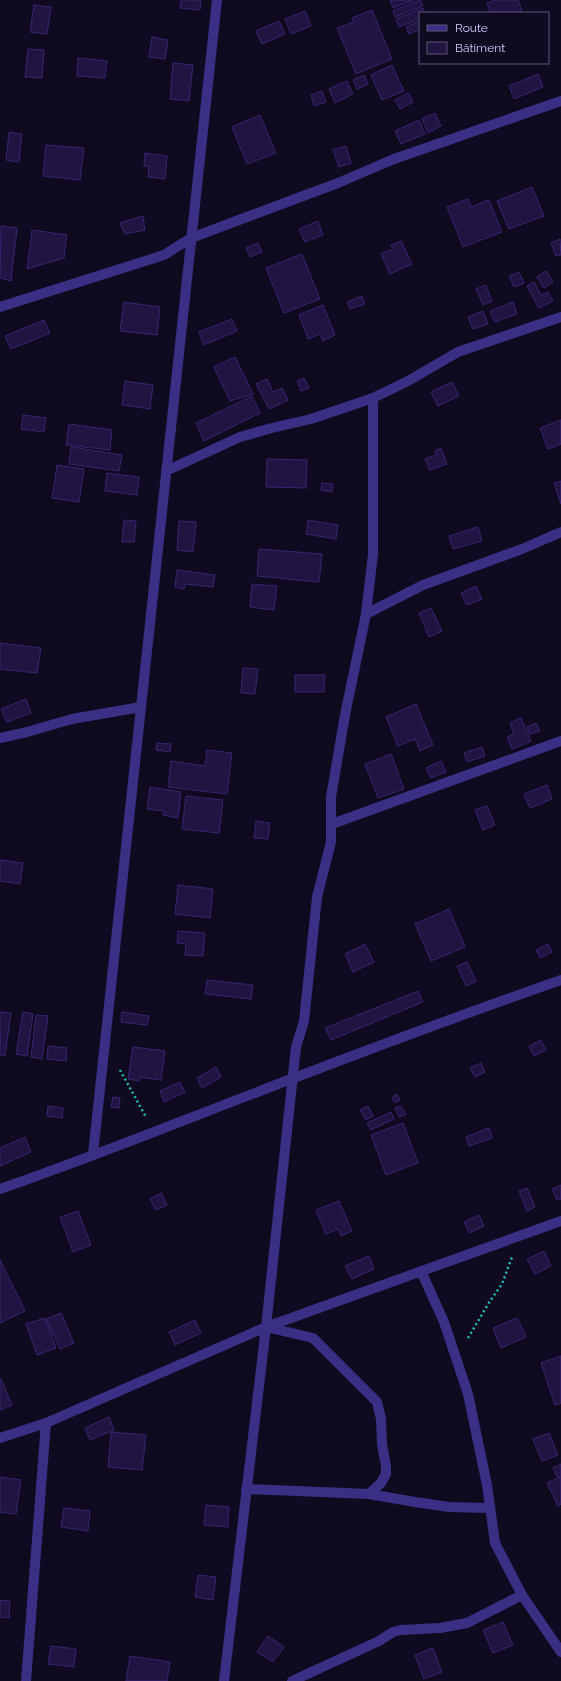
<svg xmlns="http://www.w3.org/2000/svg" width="561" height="1681" viewBox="0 0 561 1681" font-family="Raleway,sans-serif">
  <rect width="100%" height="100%" fill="#0f0a20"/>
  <g fill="#211443" stroke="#382472">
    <path d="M 181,0 L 201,0 L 200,10 L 180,8 Z"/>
    <path d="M 390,0 L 414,0 L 393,8 Z"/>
    <path d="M 420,0 L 423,6 L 395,17 L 393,11 Z"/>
    <path d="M 496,0 L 518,0 L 522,11 L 516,13 L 490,13 L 487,3 Z"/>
    <path d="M 34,5 L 51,7 L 47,34 L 30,32 Z"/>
    <path d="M 423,8 L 425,13 L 420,13 L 420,19 L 399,27 L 396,19 Z"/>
    <path d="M 372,10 L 392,59 L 356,74 L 337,28 L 354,22 L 352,18 Z"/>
    <path d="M 305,11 L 311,26 L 291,34 L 285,19 Z"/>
    <path d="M 279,21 L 285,34 L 262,44 L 256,31 Z"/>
    <path d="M 420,21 L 420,29 L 409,34 L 406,27 Z"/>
    <path d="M 152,37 L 168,40 L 165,59 L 149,57 Z"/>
    <path d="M 28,49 L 44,50 L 42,78 L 25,77 Z"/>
    <path d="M 78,58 L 107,61 L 105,78 L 77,76 Z"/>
    <path d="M 173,63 L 193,65 L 189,101 L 170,99 Z"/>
    <path d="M 392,65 L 404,91 L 382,100 L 371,75 Z"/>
    <path d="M 538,74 L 543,87 L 514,99 L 509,86 Z"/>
    <path d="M 364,75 L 368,84 L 357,89 L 353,80 Z"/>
    <path d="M 347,81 L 353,94 L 335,103 L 329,89 Z"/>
    <path d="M 322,91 L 326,102 L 314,106 L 311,95 Z"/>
    <path d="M 408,93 L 413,102 L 400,109 L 395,100 Z"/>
    <path d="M 435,113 L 441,126 L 428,133 L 422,119 Z"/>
    <path d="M 260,115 L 276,153 L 247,164 L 232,127 Z"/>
    <path d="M 419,120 L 425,134 L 401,144 L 395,131 Z"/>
    <path d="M 9,132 L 22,134 L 19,162 L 6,160 Z"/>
    <path d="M 46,145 L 84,148 L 80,180 L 43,176 Z"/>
    <path d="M 346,146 L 351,163 L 339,167 L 333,150 Z"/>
    <path d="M 145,153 L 167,156 L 165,179 L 148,177 L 149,167 L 144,166 Z"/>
    <path d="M 532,187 L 544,216 L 509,229 L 497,201 Z"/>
    <path d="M 468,199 L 471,207 L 489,200 L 502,232 L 463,247 L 447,207 Z"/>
    <path d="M 143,216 L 145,230 L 125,234 L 120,223 Z"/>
    <path d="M 318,221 L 323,235 L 305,242 L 299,229 Z"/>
    <path d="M 1,226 L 17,228 L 11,281 L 0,278 Z"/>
    <path d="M 32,230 L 67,235 L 64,258 L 27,269 Z"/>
    <path d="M 560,239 L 561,255 L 556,256 L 551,243 Z"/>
    <path d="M 401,241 L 412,264 L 390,274 L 381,254 L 393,249 L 391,245 Z"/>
    <path d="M 258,243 L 262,252 L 250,257 L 246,248 Z"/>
    <path d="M 302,254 L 320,299 L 284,313 L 266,268 Z"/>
    <path d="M 546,271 L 553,282 L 544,288 L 537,277 Z"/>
    <path d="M 519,272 L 524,283 L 514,287 L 509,276 Z"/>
    <path d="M 534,282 L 541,295 L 548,292 L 553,301 L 539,308 L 527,286 Z"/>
    <path d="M 486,285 L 492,301 L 483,305 L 476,289 Z"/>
    <path d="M 362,296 L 365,304 L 350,309 L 347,302 Z"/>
    <path d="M 124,302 L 160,307 L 157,335 L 120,331 Z"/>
    <path d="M 513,302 L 517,314 L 495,322 L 490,311 Z"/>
    <path d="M 323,305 L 335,335 L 323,341 L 320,334 L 308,339 L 299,315 Z"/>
    <path d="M 483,311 L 488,324 L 473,329 L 468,317 Z"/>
    <path d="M 232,319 L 237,331 L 204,345 L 199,332 Z"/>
    <path d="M 44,320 L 50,333 L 11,349 L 5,336 Z"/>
    <path d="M 235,357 L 253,394 L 230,401 L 214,367 Z"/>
    <path d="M 304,378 L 309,388 L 301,391 L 297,381 Z"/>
    <path d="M 267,379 L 273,392 L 282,388 L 288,400 L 269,409 L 256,384 Z"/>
    <path d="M 125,381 L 153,385 L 150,409 L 122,405 Z"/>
    <path d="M 452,382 L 459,396 L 438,406 L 431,392 Z"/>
    <path d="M 252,396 L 260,413 L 204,441 L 196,423 Z"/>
    <path d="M 23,415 L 46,418 L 44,432 L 21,429 Z"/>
    <path d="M 561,420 L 561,444 L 548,449 L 540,428 Z"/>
    <path d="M 69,424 L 112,430 L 110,450 L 66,445 Z"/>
    <path d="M 71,447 L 122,455 L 119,471 L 69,464 Z"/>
    <path d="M 441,448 L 447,464 L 430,470 L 425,459 L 436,455 L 435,451 Z"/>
    <path d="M 267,459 L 307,460 L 306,488 L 266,487 Z"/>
    <path d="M 57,465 L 84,469 L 79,502 L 52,498 Z"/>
    <path d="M 107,473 L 139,477 L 137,495 L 105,491 Z"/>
    <path d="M 561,481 L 561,504 L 554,483 Z"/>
    <path d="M 322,483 L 333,484 L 332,492 L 321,490 Z"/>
    <path d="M 124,520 L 136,521 L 134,542 L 122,542 Z"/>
    <path d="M 308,520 L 338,525 L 336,539 L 306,534 Z"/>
    <path d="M 179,521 L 196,522 L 193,552 L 177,550 Z"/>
    <path d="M 478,527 L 482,541 L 453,549 L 449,536 Z"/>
    <path d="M 259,549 L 322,554 L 319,582 L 257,576 Z"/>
    <path d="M 177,570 L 215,575 L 213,587 L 185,584 L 184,589 L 175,587 Z"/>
    <path d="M 252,584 L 277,586 L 274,610 L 250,607 Z"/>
    <path d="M 476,586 L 482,599 L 467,605 L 461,593 Z"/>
    <path d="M 431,608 L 442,631 L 429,637 L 419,613 Z"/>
    <path d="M 0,643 L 41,648 L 37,673 L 0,669 Z"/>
    <path d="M 243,668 L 258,669 L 255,694 L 241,693 Z"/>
    <path d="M 295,675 L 325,675 L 324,692 L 295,692 Z"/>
    <path d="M 26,699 L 31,713 L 7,722 L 1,709 Z"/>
    <path d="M 416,704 L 433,745 L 420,751 L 415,739 L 398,746 L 386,717 Z"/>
    <path d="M 521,718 L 531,741 L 512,749 L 507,737 L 514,734 L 510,723 Z"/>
    <path d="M 536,723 L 540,731 L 530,734 L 527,727 Z"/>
    <path d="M 157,743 L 171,744 L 170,752 L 156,750 Z"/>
    <path d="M 482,747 L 485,756 L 467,762 L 464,753 Z"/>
    <path d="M 207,750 L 232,753 L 227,794 L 168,787 L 171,761 L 205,766 Z"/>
    <path d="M 391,754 L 404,789 L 378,798 L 365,764 Z"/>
    <path d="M 441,761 L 446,772 L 431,778 L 426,768 Z"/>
    <path d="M 547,785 L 552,799 L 530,808 L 524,794 Z"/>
    <path d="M 150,787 L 181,792 L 178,818 L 163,815 L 164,811 L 147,809 Z"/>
    <path d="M 186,796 L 223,800 L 219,833 L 182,829 Z"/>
    <path d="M 487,806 L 495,825 L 483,830 L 475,810 Z"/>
    <path d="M 256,821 L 270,823 L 268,839 L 254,838 Z"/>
    <path d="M 0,860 L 23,863 L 20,884 L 0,881 Z"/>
    <path d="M 178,885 L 213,889 L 210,918 L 175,914 Z"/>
    <path d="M 449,909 L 465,947 L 431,961 L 415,924 Z"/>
    <path d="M 178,931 L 205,933 L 203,956 L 185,955 L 186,944 L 177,943 Z"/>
    <path d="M 365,944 L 374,962 L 353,972 L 345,954 Z"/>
    <path d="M 548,944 L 552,952 L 540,958 L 536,950 Z"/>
    <path d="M 467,962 L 476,981 L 466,986 L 457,966 Z"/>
    <path d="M 207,980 L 253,985 L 251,999 L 205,994 Z"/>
    <path d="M 418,991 L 423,1002 L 331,1040 L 325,1028 Z"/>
    <path d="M 0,1012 L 11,1013 L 5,1056 L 0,1055 Z"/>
    <path d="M 23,1012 L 33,1014 L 27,1056 L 16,1054 Z"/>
    <path d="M 122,1012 L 149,1016 L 147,1025 L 121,1022 Z"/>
    <path d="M 36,1015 L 48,1016 L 42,1059 L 31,1057 Z"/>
    <path d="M 541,1040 L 546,1050 L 534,1056 L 529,1046 Z"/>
    <path d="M 48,1046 L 67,1048 L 66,1061 L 47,1059 Z"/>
    <path d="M 133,1047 L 165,1051 L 161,1080 L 140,1077 L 139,1081 L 128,1079 Z"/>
    <path d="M 481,1063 L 485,1072 L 475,1077 L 470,1068 Z"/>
    <path d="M 216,1067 L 221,1077 L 202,1088 L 197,1078 Z"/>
    <path d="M 180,1082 L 185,1092 L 164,1102 L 160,1091 Z"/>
    <path d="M 397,1094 L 400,1100 L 395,1103 L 392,1098 Z"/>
    <path d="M 113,1097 L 120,1098 L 119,1108 L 111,1107 Z"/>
    <path d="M 48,1106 L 63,1108 L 62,1118 L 47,1116 Z"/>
    <path d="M 368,1106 L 373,1116 L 366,1120 L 360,1110 Z"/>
    <path d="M 401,1106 L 406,1114 L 399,1117 L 395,1108 Z"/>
    <path d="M 391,1112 L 394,1119 L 371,1130 L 367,1123 Z"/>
    <path d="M 403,1123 L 418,1163 L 386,1175 L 371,1135 Z"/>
    <path d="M 489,1128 L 492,1138 L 469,1146 L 466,1137 Z"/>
    <path d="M 25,1137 L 31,1152 L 0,1166 L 0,1148 Z"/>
    <path d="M 561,1185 L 561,1199 L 557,1200 L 552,1189 Z"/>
    <path d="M 527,1188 L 535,1207 L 527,1211 L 519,1191 Z"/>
    <path d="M 161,1193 L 167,1205 L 156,1210 L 150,1199 Z"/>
    <path d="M 339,1201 L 352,1231 L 341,1236 L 338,1229 L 326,1234 L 316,1210 Z"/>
    <path d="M 78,1211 L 91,1245 L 73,1252 L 60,1217 Z"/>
    <path d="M 479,1215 L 484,1226 L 469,1233 L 464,1222 Z"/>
    <path d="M 544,1251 L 551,1266 L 535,1274 L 527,1259 Z"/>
    <path d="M 369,1256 L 374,1269 L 352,1279 L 345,1266 Z"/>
    <path d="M 0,1260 L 25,1311 L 0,1323 Z"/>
    <path d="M 61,1313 L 74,1343 L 60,1349 L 46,1319 Z"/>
    <path d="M 45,1318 L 56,1348 L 37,1355 L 26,1324 Z"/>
    <path d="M 517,1318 L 526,1337 L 501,1348 L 493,1328 Z"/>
    <path d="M 195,1320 L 201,1333 L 175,1345 L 169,1332 Z"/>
    <path d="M 561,1356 L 561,1403 L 555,1405 L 541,1363 Z"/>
    <path d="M 0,1379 L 1,1379 L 12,1405 L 0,1410 Z"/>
    <path d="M 109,1417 L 114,1430 L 90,1440 L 85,1428 Z"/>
    <path d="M 111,1432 L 146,1435 L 142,1470 L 108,1467 Z"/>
    <path d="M 549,1433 L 558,1455 L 542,1461 L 533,1439 Z"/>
    <path d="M 561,1464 L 561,1476 L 557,1477 L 553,1468 Z"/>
    <path d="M 0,1477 L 21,1480 L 16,1514 L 0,1512 Z"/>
    <path d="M 561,1477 L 561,1504 L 558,1506 L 547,1483 Z"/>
    <path d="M 206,1505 L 229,1507 L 228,1527 L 204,1525 Z"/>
    <path d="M 64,1508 L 90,1511 L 88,1531 L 61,1527 Z"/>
    <path d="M 198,1575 L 216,1577 L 213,1600 L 195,1597 Z"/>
    <path d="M 0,1600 L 10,1601 L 9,1618 L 0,1617 Z"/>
    <path d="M 503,1622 L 513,1645 L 493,1653 L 483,1630 Z"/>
    <path d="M 268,1636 L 284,1647 L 273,1662 L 257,1652 Z"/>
    <path d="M 51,1646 L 76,1649 L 74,1667 L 48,1664 Z"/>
    <path d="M 433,1648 L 442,1672 L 424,1679 L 415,1655 Z"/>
    <path d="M 130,1656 L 170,1662 L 167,1681 L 126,1681 Z"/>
  </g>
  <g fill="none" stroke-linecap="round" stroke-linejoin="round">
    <g stroke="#20bcbc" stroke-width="2.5" stroke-dasharray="2 3" stroke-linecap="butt">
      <path d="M 120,1070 L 146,1117"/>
      <path d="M 468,1338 L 490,1301 L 502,1284 L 512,1257"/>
    </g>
    <g stroke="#393085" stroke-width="10">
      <path d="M 0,307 L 164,255 L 191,238 L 338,183 L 394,159 L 561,101"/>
      <path d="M 166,471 L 240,437 L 272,428 L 311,419 L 373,398 L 408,381 L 458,352 L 561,317"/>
      <path d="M 366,614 L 423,585 L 522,549 L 561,532"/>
      <path d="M 0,738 L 27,732 L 72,719 L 141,707"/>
      <path d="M 332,824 L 561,741"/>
      <path d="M 93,1154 L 217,0"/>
      <path d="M 0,1189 C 99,1155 196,1115 294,1078 C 383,1044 472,1011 561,980"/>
      <path d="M 421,1271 L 444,1322 L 468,1394 L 487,1485 L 495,1543 L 522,1595 L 561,1652"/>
      <path d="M 266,1327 L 313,1338 L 377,1402 L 381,1419 L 382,1444 L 386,1467 L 386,1474 L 381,1483 L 369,1494"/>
      <path d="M 0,1438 L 46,1423 L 266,1327 L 561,1221"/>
      <path d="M 246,1489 L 369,1494 L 415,1502 L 449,1507 L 489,1508"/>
      <path d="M 26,1681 L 46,1423"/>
      <path d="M 224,1681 L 266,1327 L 296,1047 L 304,1021 L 317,897 L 331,842 L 331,797 L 345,715 L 366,614 L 373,554 L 373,398"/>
      <path d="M 292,1681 L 379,1641 L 393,1632 L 401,1630 L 440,1628 L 467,1623 L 522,1595"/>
    </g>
  </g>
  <rect x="419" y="12" width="130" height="52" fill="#0f0a20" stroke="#5d5779"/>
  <rect x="427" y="25" width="20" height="6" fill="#393085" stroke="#5d5779"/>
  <text x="455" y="32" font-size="12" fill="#d3caff">Route</text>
  <rect x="427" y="42" width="20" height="12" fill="#211443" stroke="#5d5779"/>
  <text x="455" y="52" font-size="12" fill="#d3caff">Bâtiment</text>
</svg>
